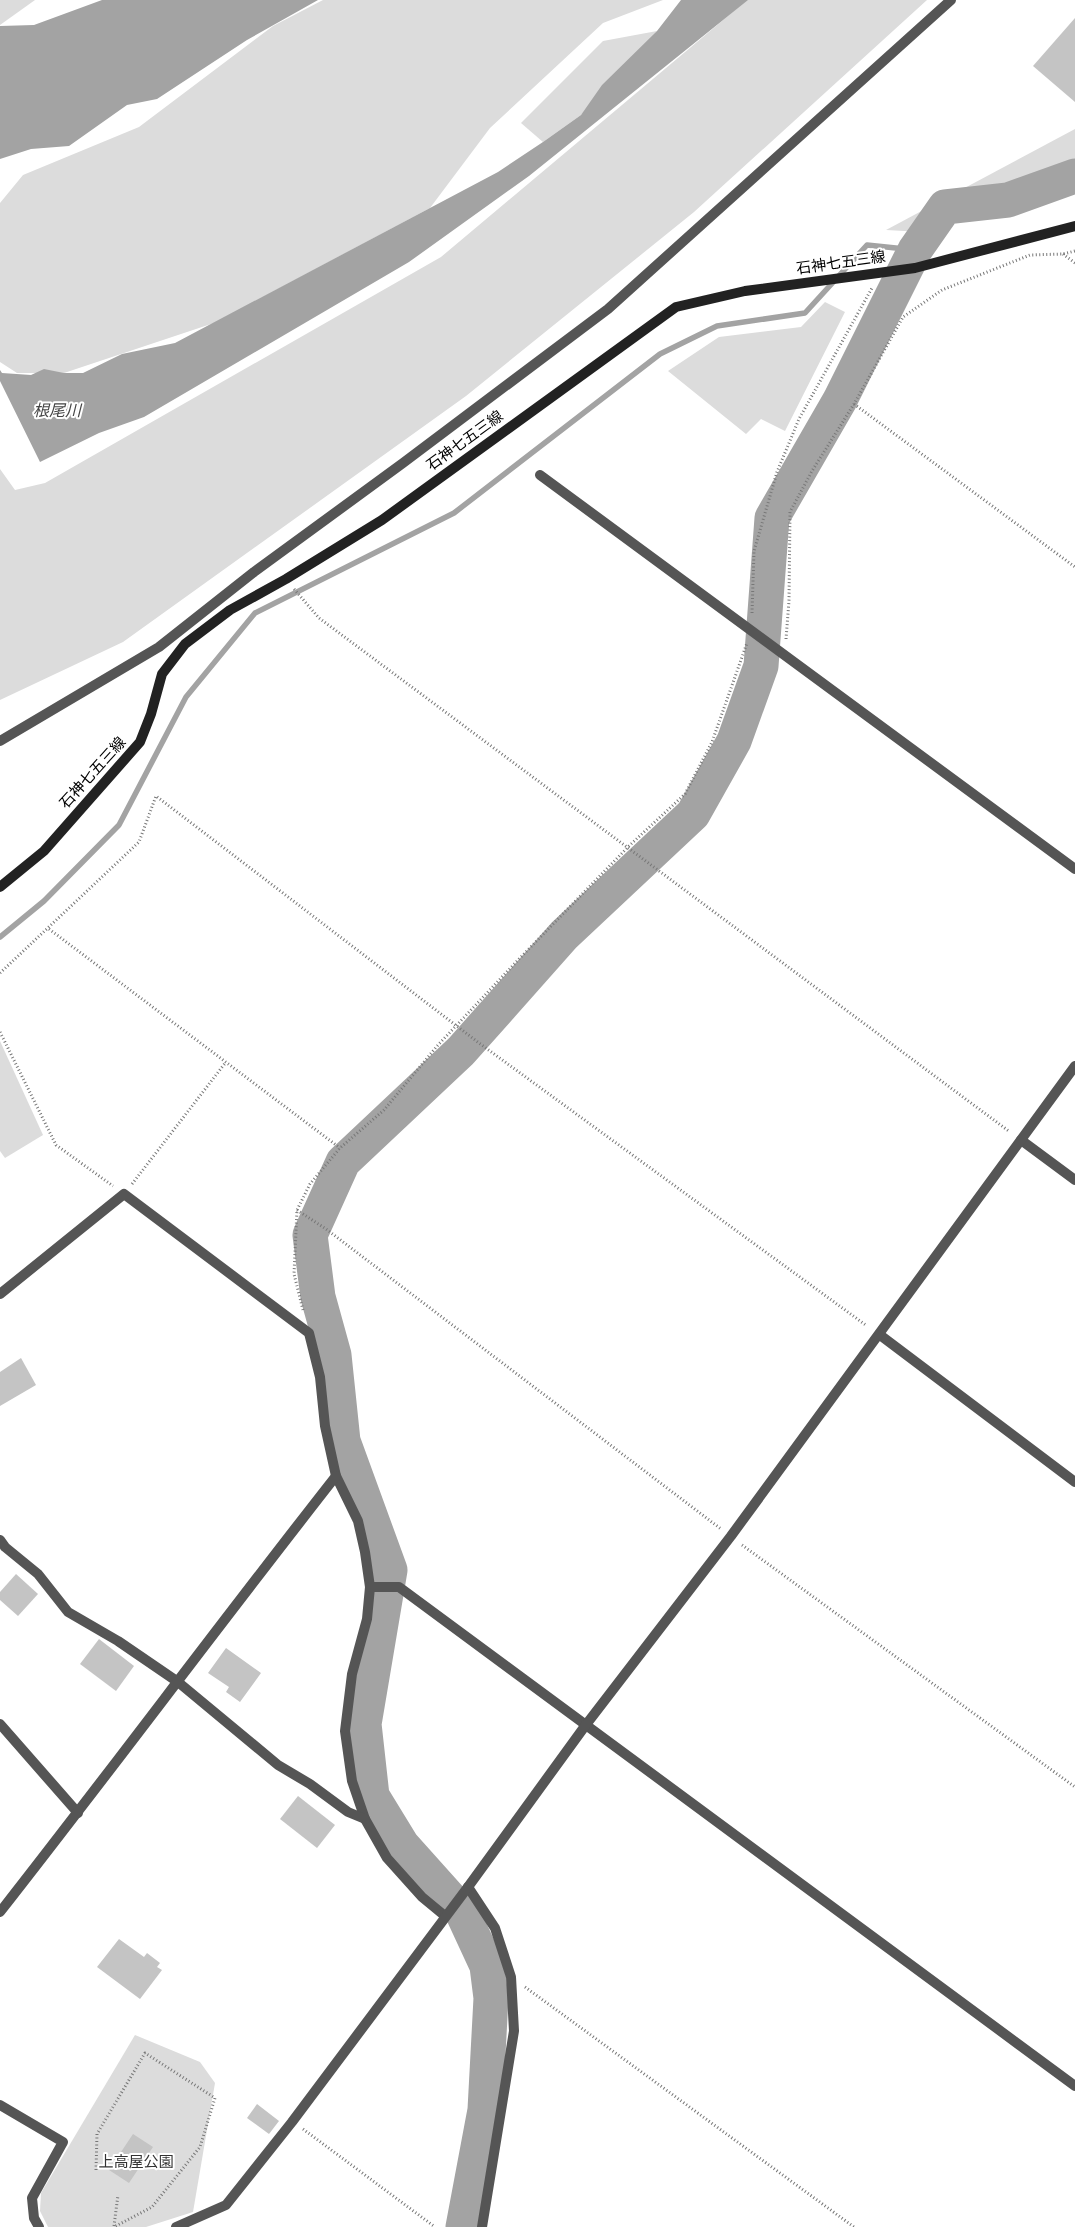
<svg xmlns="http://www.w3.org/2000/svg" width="1075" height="2227" viewBox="0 0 1075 2227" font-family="'Source Sans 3','Noto Sans JP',sans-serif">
  <rect width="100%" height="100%" fill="#fff"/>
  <g fill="#dcdcdc">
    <path d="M 0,0 L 35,0 L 0,25 Z"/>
    <path d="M 323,0 L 663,0 L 603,23 L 490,128 L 430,208 L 214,323 L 64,373 L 17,373 L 0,362 L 0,203 L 23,175 L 139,127 L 273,26 Z"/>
    <path d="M 747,0 L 927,0 L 694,212 L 466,396 L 123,642 L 0,700 L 0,469 L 15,490 L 45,483 L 441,257 Z"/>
    <path d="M 657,31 L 581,115 L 543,142 L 521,123 L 603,41 Z"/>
    <path d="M 1075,129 L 1075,170 L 923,232 L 886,230 Z"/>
    <path d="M 825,302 L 845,312 L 785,431 L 761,419 L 746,434 L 668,371 L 719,337 L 801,327 Z"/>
    <path d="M 0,1041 L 43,1135 L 5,1158 L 0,1151 Z"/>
    <path d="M 135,2035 L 200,2062 L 215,2083 L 193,2212 L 146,2227 L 48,2227 L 40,2211 L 41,2193 Z"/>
  </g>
  <g fill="#a3a3a3">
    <path d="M 102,0 L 318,0 L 247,40 L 157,99 L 127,105 L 69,146 L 31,149 L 0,159 L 0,26 L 34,25 Z"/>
    <path d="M 681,0 L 748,0 L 529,176 L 409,262 L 144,417 L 99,433 L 40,462 L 0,381 L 0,370 L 2,373 L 31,375 L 44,369 L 64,373 L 83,373 L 122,354 L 175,343 L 498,172 L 543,142 L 581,115 L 602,85 L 657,31 Z"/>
  </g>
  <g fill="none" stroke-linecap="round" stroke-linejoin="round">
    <path stroke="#a3a3a3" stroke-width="5.5" d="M 0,937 L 44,901 L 119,825 L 186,697 L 255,613 L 454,513 L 660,354 L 717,326 L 805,313 L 867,245 L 915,250"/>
    <path stroke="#a3a3a3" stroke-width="35" d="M 463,2227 L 485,2110 L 491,1998 L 487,1966 L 462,1912 L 402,1845 L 372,1796 L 364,1724 L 390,1570 L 343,1441 L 334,1355 L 318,1297 L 310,1235 L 343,1162 L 461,1051 L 564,935 L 693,814 L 734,741 L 761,666 L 772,518 L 840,400 L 915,250 L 945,207 L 1008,200 L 1075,176"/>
  </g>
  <g fill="#c4c4c4">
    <path d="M 1075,18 L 1075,102 L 1033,66 Z"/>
    <path d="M 21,1358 L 36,1385 L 0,1406 L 0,1372 Z"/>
    <path d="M 16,1574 L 38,1594 L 18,1616 L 0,1600 L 0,1592 Z"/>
    <path d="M 99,1639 L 134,1666 L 116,1691 L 80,1664 Z"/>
    <path d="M 226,1648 L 261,1673 L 240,1702 L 226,1692 L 229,1687 L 208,1673 Z"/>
    <path d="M 298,1796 L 335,1825 L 317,1848 L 280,1819 Z"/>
    <path d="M 119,1939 L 144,1957 L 147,1953 L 160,1963 L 157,1967 L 162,1970 L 140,1999 L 97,1967 Z"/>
    <path d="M 257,2104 L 279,2121 L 269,2134 L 247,2118 Z"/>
    <path d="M 133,2134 L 153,2147 L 129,2183 L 109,2170 Z"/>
  </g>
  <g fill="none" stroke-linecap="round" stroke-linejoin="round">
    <g stroke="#777" stroke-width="3" stroke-dasharray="1 2.5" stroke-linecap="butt">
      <path d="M 1063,254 L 1075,263"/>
      <path d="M 854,404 L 1075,567"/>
      <path d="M 294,589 L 319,618 L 1010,1132"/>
      <path d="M 752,613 L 754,551 L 777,472 L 799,419 L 872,288"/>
      <path d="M 786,639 L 789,601 L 790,512 L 812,471 L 854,404 L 903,317 L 942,290 L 1030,255 L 1063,254 L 1075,251"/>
      <path d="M 49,929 L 340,1148"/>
      <path d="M 0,973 L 139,842 L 156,796 L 479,1043 L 867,1326"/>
      <path d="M 0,1032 L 56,1145 L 113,1186"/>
      <path d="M 132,1184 L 226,1062"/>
      <path d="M 297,1210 L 326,1229 L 721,1529"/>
      <path d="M 303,1310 L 294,1274 L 297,1210 L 310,1184 L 340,1148 L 384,1110 L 438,1045 L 519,959 L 629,846 L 685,794 L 712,742 L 747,643"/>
      <path d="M 742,1545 L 1075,1787"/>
      <path d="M 525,1987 L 854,2227"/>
      <path d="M 303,2129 L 435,2227"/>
      <path d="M 96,2170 L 97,2134 L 145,2053 L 215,2098 L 200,2147 L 152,2207 L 114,2227"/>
      <path d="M 114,2226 L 118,2195"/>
    </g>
    <g stroke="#555" stroke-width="10">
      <path d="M 540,475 L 1075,869"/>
      <path d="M 0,741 L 159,647 L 254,572 L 403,463 L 608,309 L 951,0"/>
      <path d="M 1021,1140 L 1075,1180"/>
      <path d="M 0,1294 L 124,1194 L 309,1333 L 320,1377 L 325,1426 L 336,1476 L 358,1521 L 365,1552 L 370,1587 L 367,1619 L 352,1674 L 345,1731 L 352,1781 L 365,1819 L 387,1858 L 422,1897 L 445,1916"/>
      <path d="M 880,1335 L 1075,1482"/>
      <path d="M 0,1540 L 5,1547 L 38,1574 L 68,1612 L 118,1641 L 178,1682 L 278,1765 L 310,1784 L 348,1812 L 365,1819"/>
      <path d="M 370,1587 L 399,1587 L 1075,2086"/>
      <path d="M 0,1724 L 78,1813"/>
      <path d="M 468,1887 L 495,1928 L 511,1977 L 514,2031 L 482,2227"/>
      <path d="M 0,1912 C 113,1768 222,1621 336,1476"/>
      <path d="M 0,2105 L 63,2142 L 32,2198 L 34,2218 L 39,2227"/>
      <path d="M 176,2227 L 226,2205 L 292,2122 L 468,1887 L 585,1726 L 731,1536 L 1075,1066"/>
    </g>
    <path stroke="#222" stroke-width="10" d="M 0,887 L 44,851 L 140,742 L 151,714 L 162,674 L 185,644 L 230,610 L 286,579 L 382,520 L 676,307 L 745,291 L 915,268 L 1075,226"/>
  </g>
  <g text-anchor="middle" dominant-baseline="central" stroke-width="4" stroke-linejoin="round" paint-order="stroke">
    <g font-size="15" fill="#000" stroke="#fff">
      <text transform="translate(841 263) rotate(-8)">石神七五三線</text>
      <text transform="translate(465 441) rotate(-36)">石神七五三線</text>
      <text transform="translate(93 773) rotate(-48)">石神七五三線</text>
    </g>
    <g font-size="15" fill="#333" stroke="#fff">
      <text x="136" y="2162">上高屋公園</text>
    </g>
    <g font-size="16" font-style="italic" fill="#444" stroke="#fff">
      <text x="57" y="411">根尾川</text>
    </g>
  </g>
</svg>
